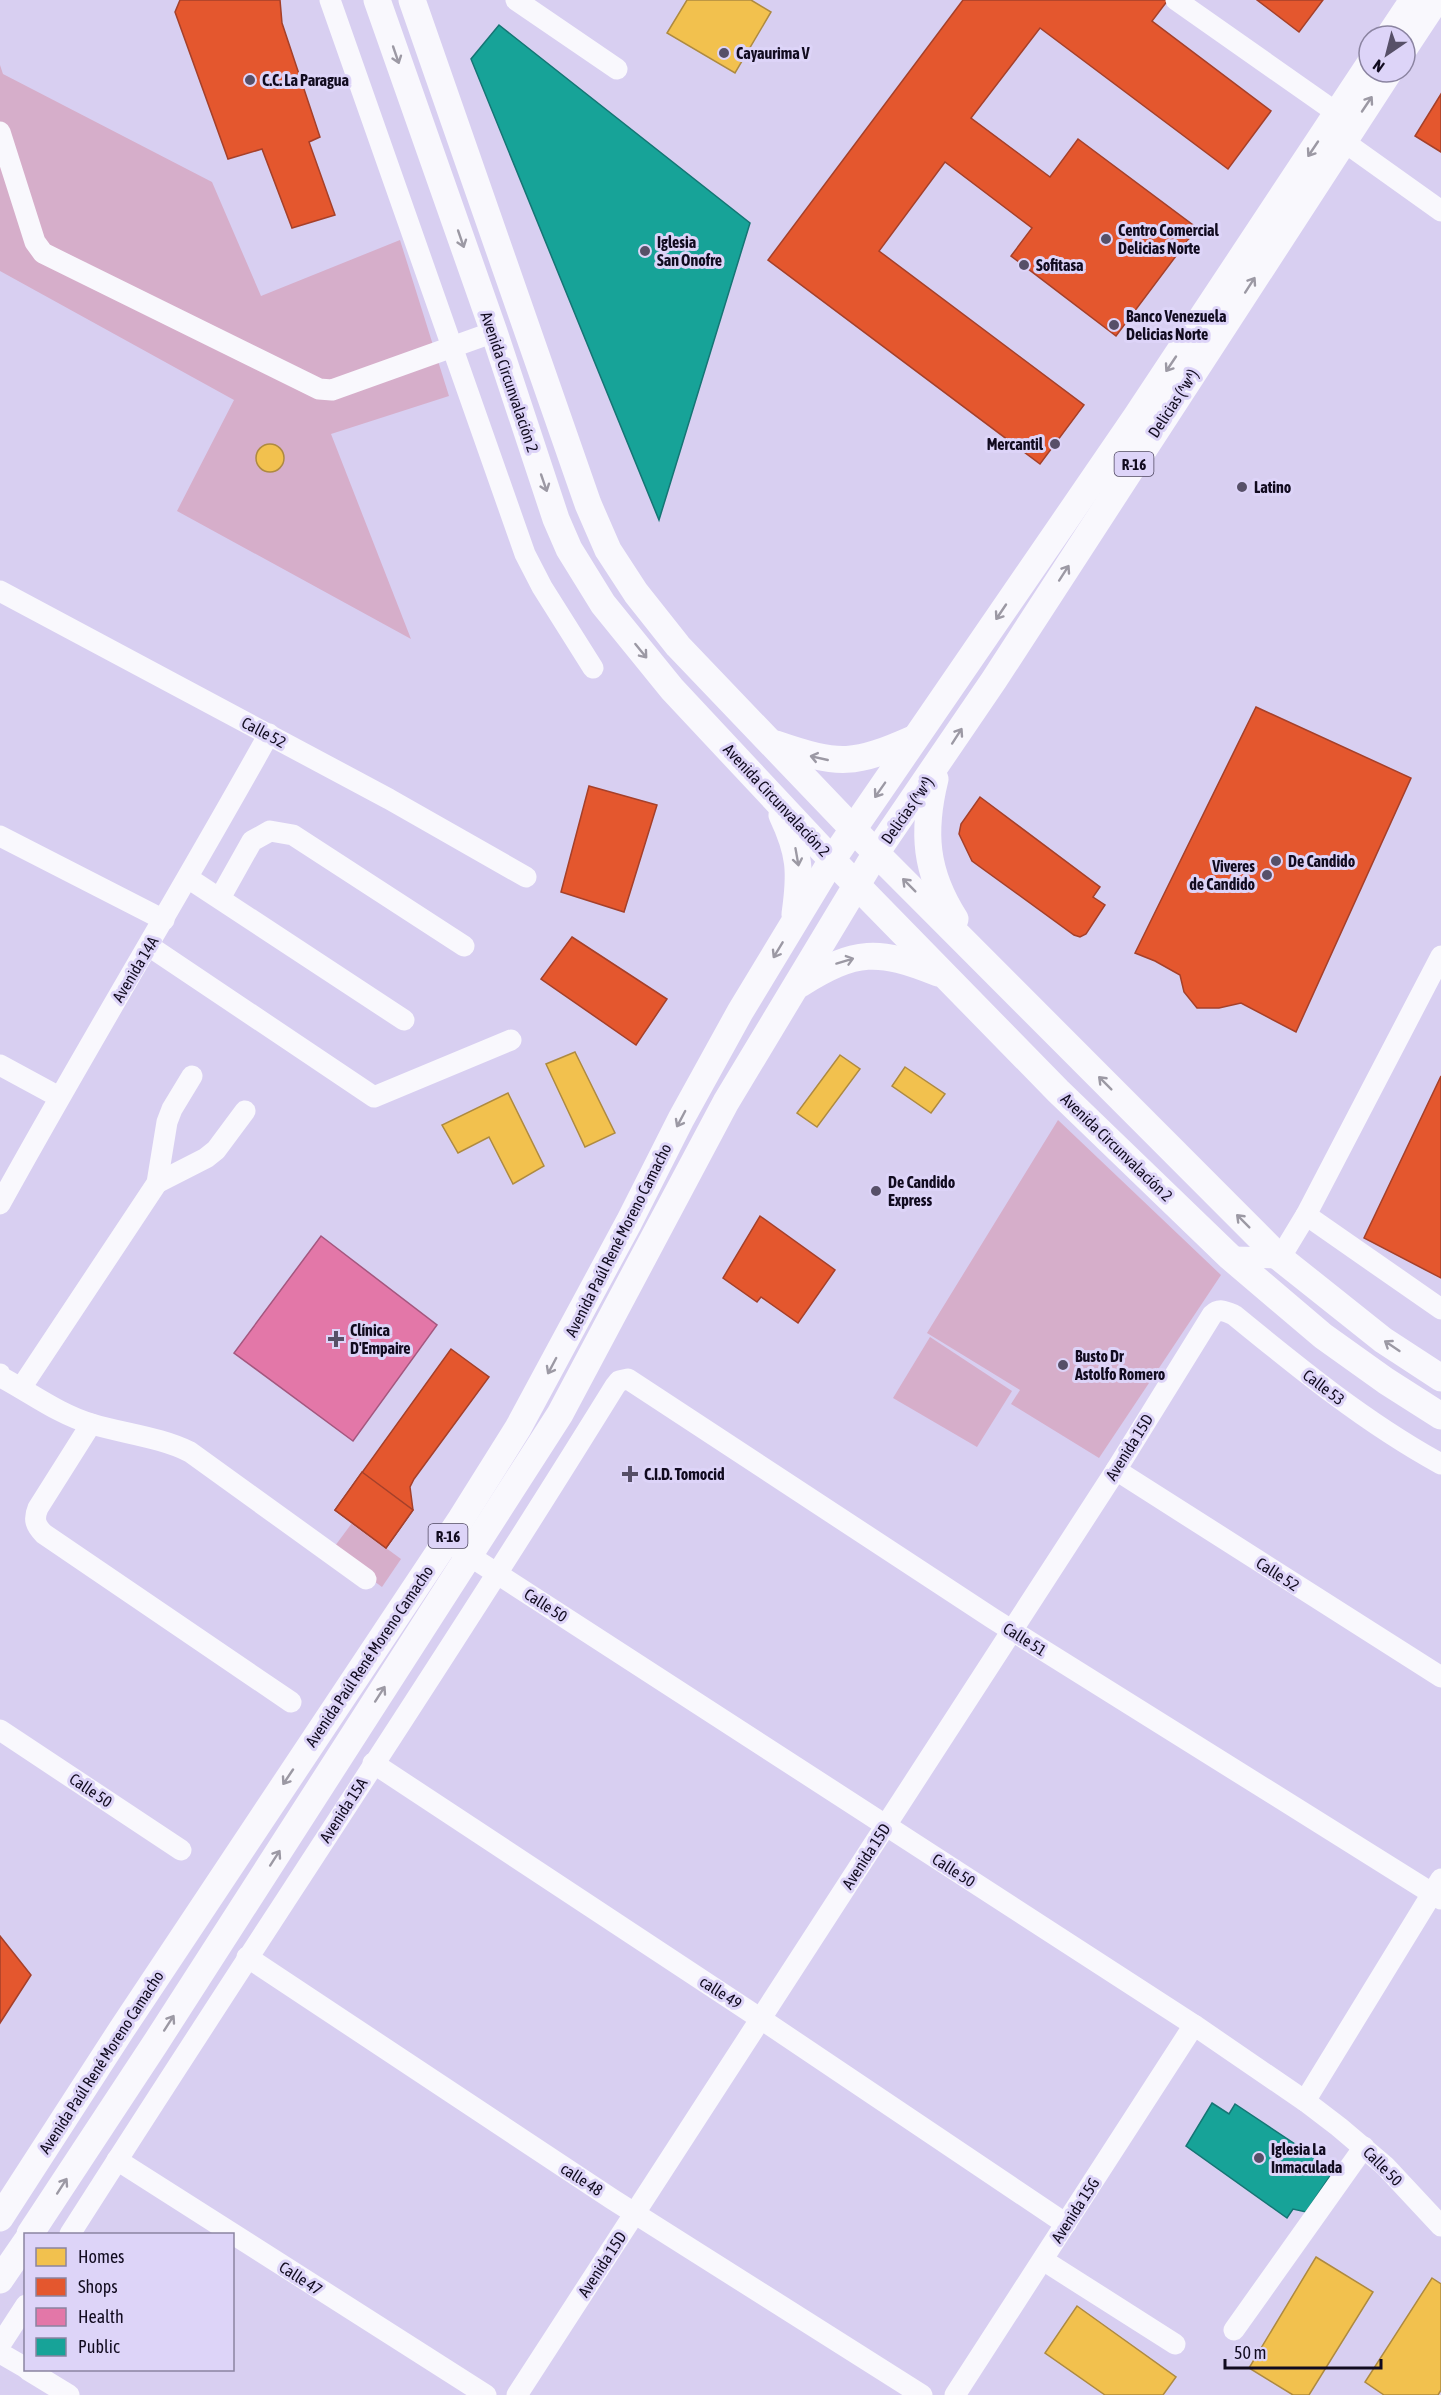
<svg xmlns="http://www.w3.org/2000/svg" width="1441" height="2395" viewBox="0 0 1441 2395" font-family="'Asap Condensed',sans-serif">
  <rect width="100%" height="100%" fill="#d8cff1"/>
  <g fill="#d6aeca">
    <path d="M 0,65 L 3,74 L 212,182 L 261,296 L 400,240 L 449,396 L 331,434 L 411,639 L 177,511 L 234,400 L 0,271 Z"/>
    <path d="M 1058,1120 L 1221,1275 L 1099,1458 L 1011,1404 L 1020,1390 L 927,1333 Z"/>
    <path d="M 930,1337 L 1012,1391 L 977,1447 L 893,1398 Z"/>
    <path d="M 352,1523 L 401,1559 L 382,1587 L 332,1550 Z"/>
  </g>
  <g fill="#f2c14e" stroke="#ae8a40" stroke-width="1.5">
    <path d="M 687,0 L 751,0 L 771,12 L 735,73 L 667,33 Z"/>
    <circle cx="270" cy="458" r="14"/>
    <path d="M 575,1052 L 615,1133 L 585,1147 L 546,1064 Z"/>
    <path d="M 840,1055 L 860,1069 L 817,1127 L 797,1113 Z"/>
    <path d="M 905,1067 L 945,1094 L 931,1113 L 892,1086 Z"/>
    <path d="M 508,1093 L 544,1166 L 513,1184 L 489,1137 L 458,1153 L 442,1125 Z"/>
    <path d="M 1316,2257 L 1373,2292 L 1309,2395 L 1293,2395 L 1249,2368 Z"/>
    <path d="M 1432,2278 L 1441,2284 L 1441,2390 L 1438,2395 L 1384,2395 L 1365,2382 Z"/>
    <path d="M 1077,2306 L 1176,2377 L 1163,2395 L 1105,2395 L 1045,2353 Z"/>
  </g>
  <g fill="#e4572e" stroke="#a5402a" stroke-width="1.5">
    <path d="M 180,0 L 280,0 L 282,23 L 320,137 L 309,142 L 335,215 L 292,228 L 262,149 L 228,159 L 175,12 Z"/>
    <path d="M 963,0 L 1168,0 L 1152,21 L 1271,111 L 1228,169 L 1040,28 L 971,118 L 1050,177 L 1078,139 L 1197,228 L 1116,336 L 1011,256 L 1032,228 L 945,162 L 879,251 L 1084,405 L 1040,464 L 768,260 Z"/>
    <path d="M 1257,0 L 1323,0 L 1299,32 Z"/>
    <path d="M 1441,94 L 1441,152 L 1415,136 Z"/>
    <path d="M 1256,707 L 1411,778 L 1296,1032 L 1241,1003 L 1219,1008 L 1197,1008 L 1184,992 L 1180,975 L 1155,961 L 1135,953 Z"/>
    <path d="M 589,786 L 657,805 L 624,912 L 561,892 Z"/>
    <path d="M 980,797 L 1100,887 L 1093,897 L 1105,905 L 1086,934 L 1080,937 L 1074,935 L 972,861 L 959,834 L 961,824 Z"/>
    <path d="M 572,937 L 667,999 L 636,1045 L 541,979 Z"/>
    <path d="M 1441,1076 L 1441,1278 L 1364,1238 Z"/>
    <path d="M 760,1216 L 835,1270 L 798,1323 L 761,1297 L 757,1302 L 723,1278 Z"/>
    <path d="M 451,1349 L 489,1377 L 414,1479 L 410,1487 L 413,1510 L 386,1548 L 335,1510 Z"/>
    <path d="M 362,1472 L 413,1510 L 386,1548 L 335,1510 Z"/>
    <path d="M 0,1936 L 31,1975 L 0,2023 Z"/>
  </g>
  <path fill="#e377a8" stroke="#a4577f" stroke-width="1.5" d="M 321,1236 L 437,1325 L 353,1441 L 234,1353 Z"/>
  <g fill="#17a398" stroke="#157574" stroke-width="1.5">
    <path d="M 499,25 L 750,223 L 659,520 L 471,59 Z"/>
    <path d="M 1212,2103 L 1229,2114 L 1235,2104 L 1334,2170 L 1306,2212 L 1293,2209 L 1287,2218 L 1186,2146 Z"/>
  </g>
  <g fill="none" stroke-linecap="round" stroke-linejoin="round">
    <g stroke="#f9f8fd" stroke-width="21">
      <path d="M 330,0 L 525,554 L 542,587 L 593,668"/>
      <path d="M 516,0 L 617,69"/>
      <path d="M 1176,0 L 1337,113"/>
      <path d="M 0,132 L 35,242 L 43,253 L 319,389 L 332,390 L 494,332"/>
      <path d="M 1343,141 L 1441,211"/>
      <path d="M 0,591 L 389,799 L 526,877"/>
      <path d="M 0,836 L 164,920"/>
      <path d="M 188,878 L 404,1020"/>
      <path d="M 220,898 L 252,841 L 270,831 L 293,835 L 464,946"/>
      <path d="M 149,946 L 374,1097 L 511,1040"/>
      <path d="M 0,1065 L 59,1097"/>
      <path d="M 157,1183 L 206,1158 L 216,1150 L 245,1111"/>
      <path d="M 0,1204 C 87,1046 181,892 269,734"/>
      <path d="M 1306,1215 L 1441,1309"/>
      <path d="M 1230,1257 L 1280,1258 L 1306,1215 L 1441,956"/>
      <path d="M 0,1374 L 1,1377 C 31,1393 60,1415 92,1424 C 125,1434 160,1437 190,1452 L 366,1579"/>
      <path d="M 21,1388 L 157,1183 L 167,1122 L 172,1109 L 192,1076"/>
      <path d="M 91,1424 L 38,1508 C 33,1520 36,1526 44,1534 L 291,1702"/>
      <path d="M 1116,1470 L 1441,1677"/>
      <path d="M 456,1547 L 1194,2025 L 1305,2101 L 1339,2127 L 1385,2166 L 1441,2226"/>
      <path d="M 0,1730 L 181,1850"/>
      <path d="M 373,1763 L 761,2019 L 1066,2224"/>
      <path d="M 247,1957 L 612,2199 L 922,2395"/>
      <path d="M 1305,2101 L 1441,1879"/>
      <path d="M 117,2160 L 486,2395"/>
      <path d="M 70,2234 C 250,1951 438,1672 615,1386 L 619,1381 L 628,1379 L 992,1618 L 1441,1899"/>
      <path d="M 1043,2260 L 1175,2344"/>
      <path d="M 1234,2330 L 1364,2147"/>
      <path d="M 0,2345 L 26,2305"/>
      <path d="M 0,2353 L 26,2368"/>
      <path d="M 28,2370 L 69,2395"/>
      <path d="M 517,2395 L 1116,1470 L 1212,1315 C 1219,1308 1225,1311 1234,1315 C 1300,1369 1366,1423 1441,1464"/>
      <path d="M 955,2395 L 1194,2025"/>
    </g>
    <g stroke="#f9f8fd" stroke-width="27">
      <path d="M 377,0 L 494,332 L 556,519 L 569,549 L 603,604 L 672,689 L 832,860 L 1058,1091 L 1230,1257 L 1323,1336 L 1386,1381 L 1441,1416"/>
      <path d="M 412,0 L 588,504 L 608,550 L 636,593 L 678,646 L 876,853 L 1280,1258 L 1383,1340 L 1441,1378"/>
      <path d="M 1389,36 L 1413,0"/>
      <path d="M 1405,47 L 1436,0"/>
      <path d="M 776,744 C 840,766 854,765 915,738"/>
      <path d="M 935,779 C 922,832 925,872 955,919"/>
      <path d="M 782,815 C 800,853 801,872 795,914"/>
      <path d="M 800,984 C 856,949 878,949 938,973"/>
      <path d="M 0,2218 L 122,2029 L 461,1519 L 518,1428 L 629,1222 L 681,1119 L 740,1012 L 832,860 L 1136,417 L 1369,65"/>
      <path d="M 30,2234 L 155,2044 L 560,1414 L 726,1102 L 876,853 L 994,680 L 1389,72"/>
      <path d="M 0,2280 L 26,2242"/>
    </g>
  </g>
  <defs><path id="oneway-shaft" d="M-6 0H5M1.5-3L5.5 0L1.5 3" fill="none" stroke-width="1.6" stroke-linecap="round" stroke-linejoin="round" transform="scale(1.5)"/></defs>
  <g stroke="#9c99a4">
    <use href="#oneway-shaft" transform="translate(396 55) rotate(71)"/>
    <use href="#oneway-shaft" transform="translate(1367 104) rotate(-56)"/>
    <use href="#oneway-shaft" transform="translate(1313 149) rotate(124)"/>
    <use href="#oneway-shaft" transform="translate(461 239) rotate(71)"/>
    <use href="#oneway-shaft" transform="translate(1250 285) rotate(-57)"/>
    <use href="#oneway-shaft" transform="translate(1171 364) rotate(124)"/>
    <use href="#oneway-shaft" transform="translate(544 483) rotate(71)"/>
    <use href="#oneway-shaft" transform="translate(1064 573) rotate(-57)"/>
    <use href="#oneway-shaft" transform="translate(1001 612) rotate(124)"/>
    <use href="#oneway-shaft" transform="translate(641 651) rotate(51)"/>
    <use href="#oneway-shaft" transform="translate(957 736) rotate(-57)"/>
    <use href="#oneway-shaft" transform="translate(819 758) rotate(-167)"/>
    <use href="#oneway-shaft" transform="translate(880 790) rotate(125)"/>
    <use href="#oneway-shaft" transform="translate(797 857) rotate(80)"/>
    <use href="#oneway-shaft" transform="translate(909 885) rotate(-135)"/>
    <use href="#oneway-shaft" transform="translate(778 950) rotate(121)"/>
    <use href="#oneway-shaft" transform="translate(845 961) rotate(-17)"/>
    <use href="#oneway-shaft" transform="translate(1105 1083) rotate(-135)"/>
    <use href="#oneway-shaft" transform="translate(681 1119) rotate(118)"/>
    <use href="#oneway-shaft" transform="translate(1243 1221) rotate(-135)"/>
    <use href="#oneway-shaft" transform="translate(1392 1346) rotate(-146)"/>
    <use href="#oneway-shaft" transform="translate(552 1366) rotate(118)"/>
    <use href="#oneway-shaft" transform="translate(380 1694) rotate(-57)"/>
    <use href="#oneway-shaft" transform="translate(288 1777) rotate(124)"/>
    <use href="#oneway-shaft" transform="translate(275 1858) rotate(-57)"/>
    <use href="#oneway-shaft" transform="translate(169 2023) rotate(-57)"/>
    <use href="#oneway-shaft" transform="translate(62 2186) rotate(-57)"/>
  </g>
  <g fill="#575068" stroke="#ddd4f8" stroke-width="2">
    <circle cx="724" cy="53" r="6"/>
    <circle cx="250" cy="80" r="6"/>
    <circle cx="1106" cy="239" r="6"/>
    <circle cx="645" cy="251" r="6"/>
    <circle cx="1024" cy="265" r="6"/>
    <circle cx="1114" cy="325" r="6"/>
    <circle cx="1055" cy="444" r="6"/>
    <circle cx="1242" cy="487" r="6"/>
    <circle cx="1276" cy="861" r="6"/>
    <circle cx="1267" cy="875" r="6"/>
    <circle cx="876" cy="1191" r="6"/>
    <path d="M333 1330h6v6h6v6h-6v6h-6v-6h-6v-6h6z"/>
    <circle cx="1063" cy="1365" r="6"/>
    <path d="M627 1465h6v6h6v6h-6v6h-6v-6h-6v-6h6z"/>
    <circle cx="1259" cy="2158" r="6"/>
  </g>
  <g text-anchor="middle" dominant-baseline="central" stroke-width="6" stroke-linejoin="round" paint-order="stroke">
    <g fill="#ddd4f8" stroke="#4e4760" stroke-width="1.5">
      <rect x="1114.5" y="452" width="39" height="24" rx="4.5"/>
      <rect x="428.5" y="1524" width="39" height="24" rx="4.5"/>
    </g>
    <g font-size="15" font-weight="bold" fill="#110b1f">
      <text x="1134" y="464">R-16</text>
      <text x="448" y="1536">R-16</text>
    </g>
    <g font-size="16" font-weight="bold" fill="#110b1f" stroke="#ddd4f8" text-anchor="start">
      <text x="736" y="53">Cayaurima V</text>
      <text x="262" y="80">C.C. La Paragua</text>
      <text x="1118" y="230">Centro Comercial<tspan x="1118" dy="18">Delicias Norte</tspan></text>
      <text x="657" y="242">Iglesia<tspan x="657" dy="18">San Onofre</tspan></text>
      <text x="1036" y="265">Sofitasa</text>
      <text x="1126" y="316">Banco Venezuela<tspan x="1126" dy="18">Delicias Norte</tspan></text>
      <text x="1043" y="444" text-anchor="end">Mercantil</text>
      <text x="1254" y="487">Latino</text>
      <text x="1288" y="861">De Candido</text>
      <text x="1255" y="866" text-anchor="end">Viveres<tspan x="1255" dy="18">de Candido</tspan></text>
      <text x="888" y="1182">De Candido<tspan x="888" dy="18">Express</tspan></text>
      <text x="350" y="1330">Clínica<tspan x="350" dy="18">D'Empaire</tspan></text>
      <text x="1075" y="1356">Busto Dr<tspan x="1075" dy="18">Astolfo Romero</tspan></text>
      <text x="644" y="1474">C.I.D. Tomocid</text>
      <text x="1271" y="2149">Iglesia La<tspan x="1271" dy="18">Inmaculada</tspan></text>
    </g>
    <g font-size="16" fill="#110b1f" stroke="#ddd4f8">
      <text transform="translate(510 382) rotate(71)">Avenida Circunvalación 2</text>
      <text transform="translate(1173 403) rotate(-57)">Delicias (^w^)</text>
      <text transform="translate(264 732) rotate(28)">Calle 52</text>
      <text transform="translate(777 800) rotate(47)">Avenida Circunvalación 2</text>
      <text transform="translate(907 810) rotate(-55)">Delicias (^w^)</text>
      <text transform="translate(135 969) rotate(-59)">Avenida 14A</text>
      <text transform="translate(1117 1147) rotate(44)">Avenida Circunvalación 2</text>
      <text transform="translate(618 1240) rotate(-63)">Avenida Paúl René Moreno Camacho</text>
      <text transform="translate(1324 1387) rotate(37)">Calle 53</text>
      <text transform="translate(1129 1447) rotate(-58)">Avenida 15D</text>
      <text transform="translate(1278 1574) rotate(33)">Calle 52</text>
      <text transform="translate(546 1605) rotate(33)">Calle 50</text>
      <text transform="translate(1025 1639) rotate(32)">Calle 51</text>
      <text transform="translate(369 1656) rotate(-56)">Avenida Paúl René Moreno Camacho</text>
      <text transform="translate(91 1790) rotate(34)">Calle 50</text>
      <text transform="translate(343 1810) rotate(-57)">Avenida 15A</text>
      <text transform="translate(866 1856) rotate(-57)">Avenida 15D</text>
      <text transform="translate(954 1870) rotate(33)">Calle 50</text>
      <text transform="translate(721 1992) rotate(33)">calle 49</text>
      <text transform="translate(101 2062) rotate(-57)">Avenida Paúl René Moreno Camacho</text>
      <text transform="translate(1383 2166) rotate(45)">Calle 50</text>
      <text transform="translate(582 2179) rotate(33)">calle 48</text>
      <text transform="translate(1075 2210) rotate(-57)">Avenida 15G</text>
      <text transform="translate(602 2264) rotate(-57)">Avenida 15D</text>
      <text transform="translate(301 2278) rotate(33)">Calle 47</text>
    </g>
  </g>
  <rect x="24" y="2233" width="210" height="138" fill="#ddd4f8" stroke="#8b84a1" stroke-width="1.5"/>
  <rect x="36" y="2248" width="30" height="18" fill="#f2c14e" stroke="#8b84a1" stroke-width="1.5"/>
  <text x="78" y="2263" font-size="18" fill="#110b1f">Homes</text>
  <rect x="36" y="2278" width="30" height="18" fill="#e4572e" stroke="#8b84a1" stroke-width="1.5"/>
  <text x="78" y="2293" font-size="18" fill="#110b1f">Shops</text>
  <rect x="36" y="2308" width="30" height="18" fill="#e377a8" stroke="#8b84a1" stroke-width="1.5"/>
  <text x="78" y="2323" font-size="18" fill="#110b1f">Health</text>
  <rect x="36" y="2338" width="30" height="18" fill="#17a398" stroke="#8b84a1" stroke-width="1.5"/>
  <text x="78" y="2353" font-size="18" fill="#110b1f">Public</text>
  <g transform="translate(1387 54) rotate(215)"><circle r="28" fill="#ddd4f8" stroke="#8b84a1" stroke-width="1.5"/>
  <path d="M0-4.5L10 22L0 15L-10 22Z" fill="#575068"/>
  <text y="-9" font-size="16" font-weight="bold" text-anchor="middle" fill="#110b1f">N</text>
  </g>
  <path d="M1225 2359v9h156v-9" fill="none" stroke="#110b1f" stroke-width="3"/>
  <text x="1234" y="2359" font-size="18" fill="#110b1f" stroke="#ddd4f8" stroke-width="4.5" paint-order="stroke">50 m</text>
</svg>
